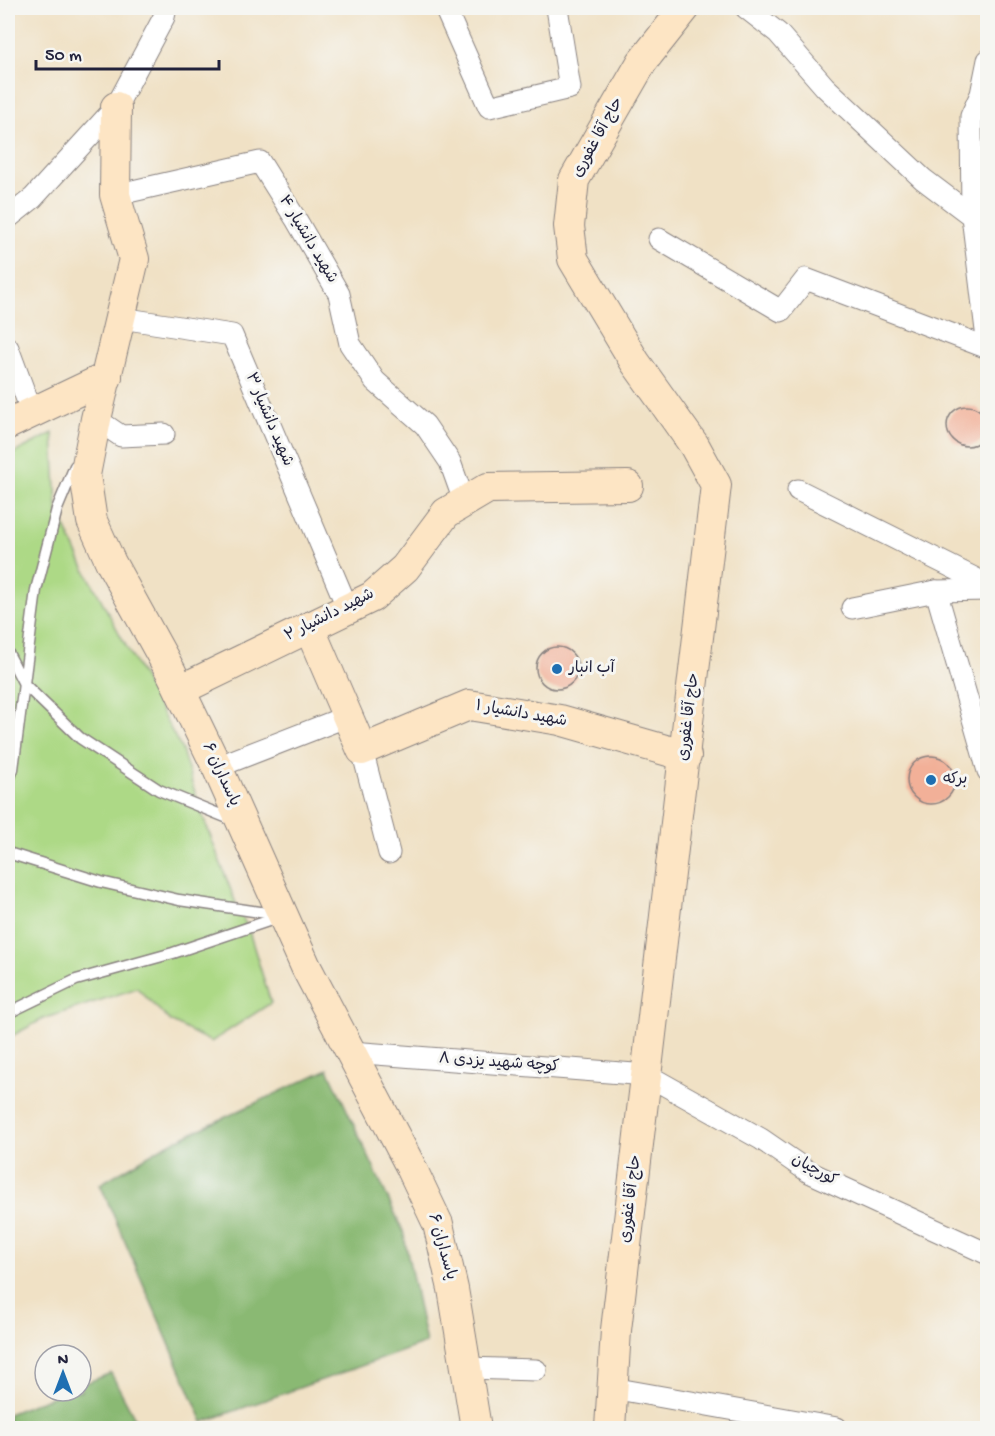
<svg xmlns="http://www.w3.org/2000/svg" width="995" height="1436" viewBox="0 0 995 1436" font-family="'Gochi Hand','Playpen Sans Arabic',sans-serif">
  <rect width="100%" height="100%" fill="#f6f6f2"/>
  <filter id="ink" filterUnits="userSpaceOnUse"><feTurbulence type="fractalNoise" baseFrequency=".0167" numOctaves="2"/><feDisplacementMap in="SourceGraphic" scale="12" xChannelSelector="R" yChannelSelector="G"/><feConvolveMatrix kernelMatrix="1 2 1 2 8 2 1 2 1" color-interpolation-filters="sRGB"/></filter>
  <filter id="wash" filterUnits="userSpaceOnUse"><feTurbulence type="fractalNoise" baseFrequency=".008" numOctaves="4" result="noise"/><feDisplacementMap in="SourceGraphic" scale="24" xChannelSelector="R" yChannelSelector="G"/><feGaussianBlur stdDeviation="1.35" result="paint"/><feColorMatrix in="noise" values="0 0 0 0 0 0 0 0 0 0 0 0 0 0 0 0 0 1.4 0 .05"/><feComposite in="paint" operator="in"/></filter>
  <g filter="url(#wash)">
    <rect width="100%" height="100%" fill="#f0e1c5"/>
    <path fill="#add986" stroke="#687e60" stroke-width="1.5" d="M 53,433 L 57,509 L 82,564 L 182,750 L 199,806 L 238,909 L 248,928 L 271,1003 L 211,1042 L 170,1021 L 137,988 L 43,1019 L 8,1038 L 8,456 Z"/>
    <g fill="#8ab973" stroke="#566e57" stroke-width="1.5">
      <path d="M 328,1069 L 403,1231 L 426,1343 L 203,1422 L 100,1184 L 164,1146 Z"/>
      <path d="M 111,1373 L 140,1428 L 8,1428 L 8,1414 L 66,1391 L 81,1391 L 81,1385 Z"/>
    </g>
    <g id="blocks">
      <g fill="#f2b098">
        <circle cx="967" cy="426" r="20"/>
        <circle cx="557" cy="668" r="21"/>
        <circle cx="931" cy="780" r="24"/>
      </g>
    </g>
  </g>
  <g filter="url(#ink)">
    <use href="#blocks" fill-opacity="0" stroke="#898280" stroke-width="1.5"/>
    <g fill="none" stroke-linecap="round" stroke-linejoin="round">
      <g stroke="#898280" stroke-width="13">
        <g id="lane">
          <path d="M 8,653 L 24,684 L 80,738 L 159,790 L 233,820"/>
          <path d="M 8,782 L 13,769 L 36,590 L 57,509 L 75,466"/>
          <path d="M 8,853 L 101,882 L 179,900 L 280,915"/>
          <path d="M 8,1013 L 76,980 L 173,953 L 283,916"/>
        </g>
      </g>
      <g stroke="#898280" stroke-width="23">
        <g id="street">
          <path d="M 445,8 L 489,107 L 570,88 L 557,8"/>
          <path d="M 746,8 L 778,33 L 825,87 L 923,179 L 972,216"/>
          <path d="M 988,60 L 981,94 L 971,116 L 972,216 L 988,347"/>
          <path d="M 115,195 L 260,162 L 297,221 L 339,294 L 350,344 L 375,381 L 425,425 L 450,462 L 464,501"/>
          <path d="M 8,218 L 33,198 L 116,107 L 164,17 L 166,8"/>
          <path d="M 659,239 L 781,311 L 806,279 L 988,348"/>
          <path d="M 121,318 L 232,335 L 348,609"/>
          <path d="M 8,348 L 32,413"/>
          <path d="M 96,419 L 121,436 L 164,434"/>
          <path d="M 798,490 L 988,585"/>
          <path d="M 988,590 L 936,591 L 988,771"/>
          <path d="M 852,608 L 936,591"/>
          <path d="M 362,750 L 389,853"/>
          <path d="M 217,767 L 348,716"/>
          <path d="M 351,1052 L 647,1075 L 761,1139 L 809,1172 L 988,1254"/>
          <path d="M 466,1368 L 536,1370"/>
          <path d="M 612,1388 L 837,1428"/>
        </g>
      </g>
      <g stroke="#898280" stroke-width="32">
        <g id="secondary">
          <path d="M 116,107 L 115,195 L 134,259 L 96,419 L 85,475 L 92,521 L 111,563 L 171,672 L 217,767 L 306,967 L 410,1165 L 438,1224 L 453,1289 L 476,1428"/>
          <path d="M 8,424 L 107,377"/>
          <path d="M 309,627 L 362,750 L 469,705 L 560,720 L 686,756"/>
          <path d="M 180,690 L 372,597 L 405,568 L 446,513 L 488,488 L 628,486"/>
          <path d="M 610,1428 L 616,1330 L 716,485 L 694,445 L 635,362 L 573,259 L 569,226 L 574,180 L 642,62 L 685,8"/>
        </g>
      </g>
      <use href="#lane" stroke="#fff" stroke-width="10"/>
      <use href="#street" stroke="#fff" stroke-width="21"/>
      <use href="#secondary" stroke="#fde5c4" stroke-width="30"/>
    </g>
  </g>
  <g fill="#1f6fb2" stroke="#f6f6f2" stroke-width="2">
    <circle cx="557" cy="669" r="6"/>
    <circle cx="931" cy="780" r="6"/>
  </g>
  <g text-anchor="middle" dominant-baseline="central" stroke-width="6" stroke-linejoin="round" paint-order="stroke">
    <g font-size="16" fill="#22223b" stroke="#f6f6f2">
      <text transform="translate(599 138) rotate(-61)">حاج آقا غفوری</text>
      <text transform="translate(307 240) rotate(59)">شهید دانشیار ۴</text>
      <text transform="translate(268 420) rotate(67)">شهید دانشیار ۳</text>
      <text transform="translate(330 616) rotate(-27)">شهید دانشیار ۲</text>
      <text transform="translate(521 715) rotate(10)">شهید دانشیار ۱</text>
      <text transform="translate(690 717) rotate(-83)">حاج آقا غفوری</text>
      <text transform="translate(220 775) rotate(65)">پاسداران ۶</text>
      <text transform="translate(499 1064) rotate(4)">کوچه شهید یزدی ۸</text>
      <text transform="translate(814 1171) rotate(29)">کورچیان</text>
      <text transform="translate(632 1199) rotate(-83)">حاج آقا غفوری</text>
      <text transform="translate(441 1247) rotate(74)">پاسداران ۶</text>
    </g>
    <g font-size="16" fill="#22223b" stroke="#f6f6f2" text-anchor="start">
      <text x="569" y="669">آب انبار</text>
      <text x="943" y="780">برکه</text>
    </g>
  </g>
  <rect width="995" height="1436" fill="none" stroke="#f6f6f2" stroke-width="30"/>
  <g transform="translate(63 1373)"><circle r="28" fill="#f6f6f2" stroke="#a1a1a9" stroke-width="1.5"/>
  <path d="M0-4.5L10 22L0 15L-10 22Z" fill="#1f6fb2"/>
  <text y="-9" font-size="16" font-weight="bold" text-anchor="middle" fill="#22223b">N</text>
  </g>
  <path d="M36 60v9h183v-9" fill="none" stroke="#22223b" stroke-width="3"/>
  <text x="45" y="60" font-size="18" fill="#22223b" stroke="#f6f6f2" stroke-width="4.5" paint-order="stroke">50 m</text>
</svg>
